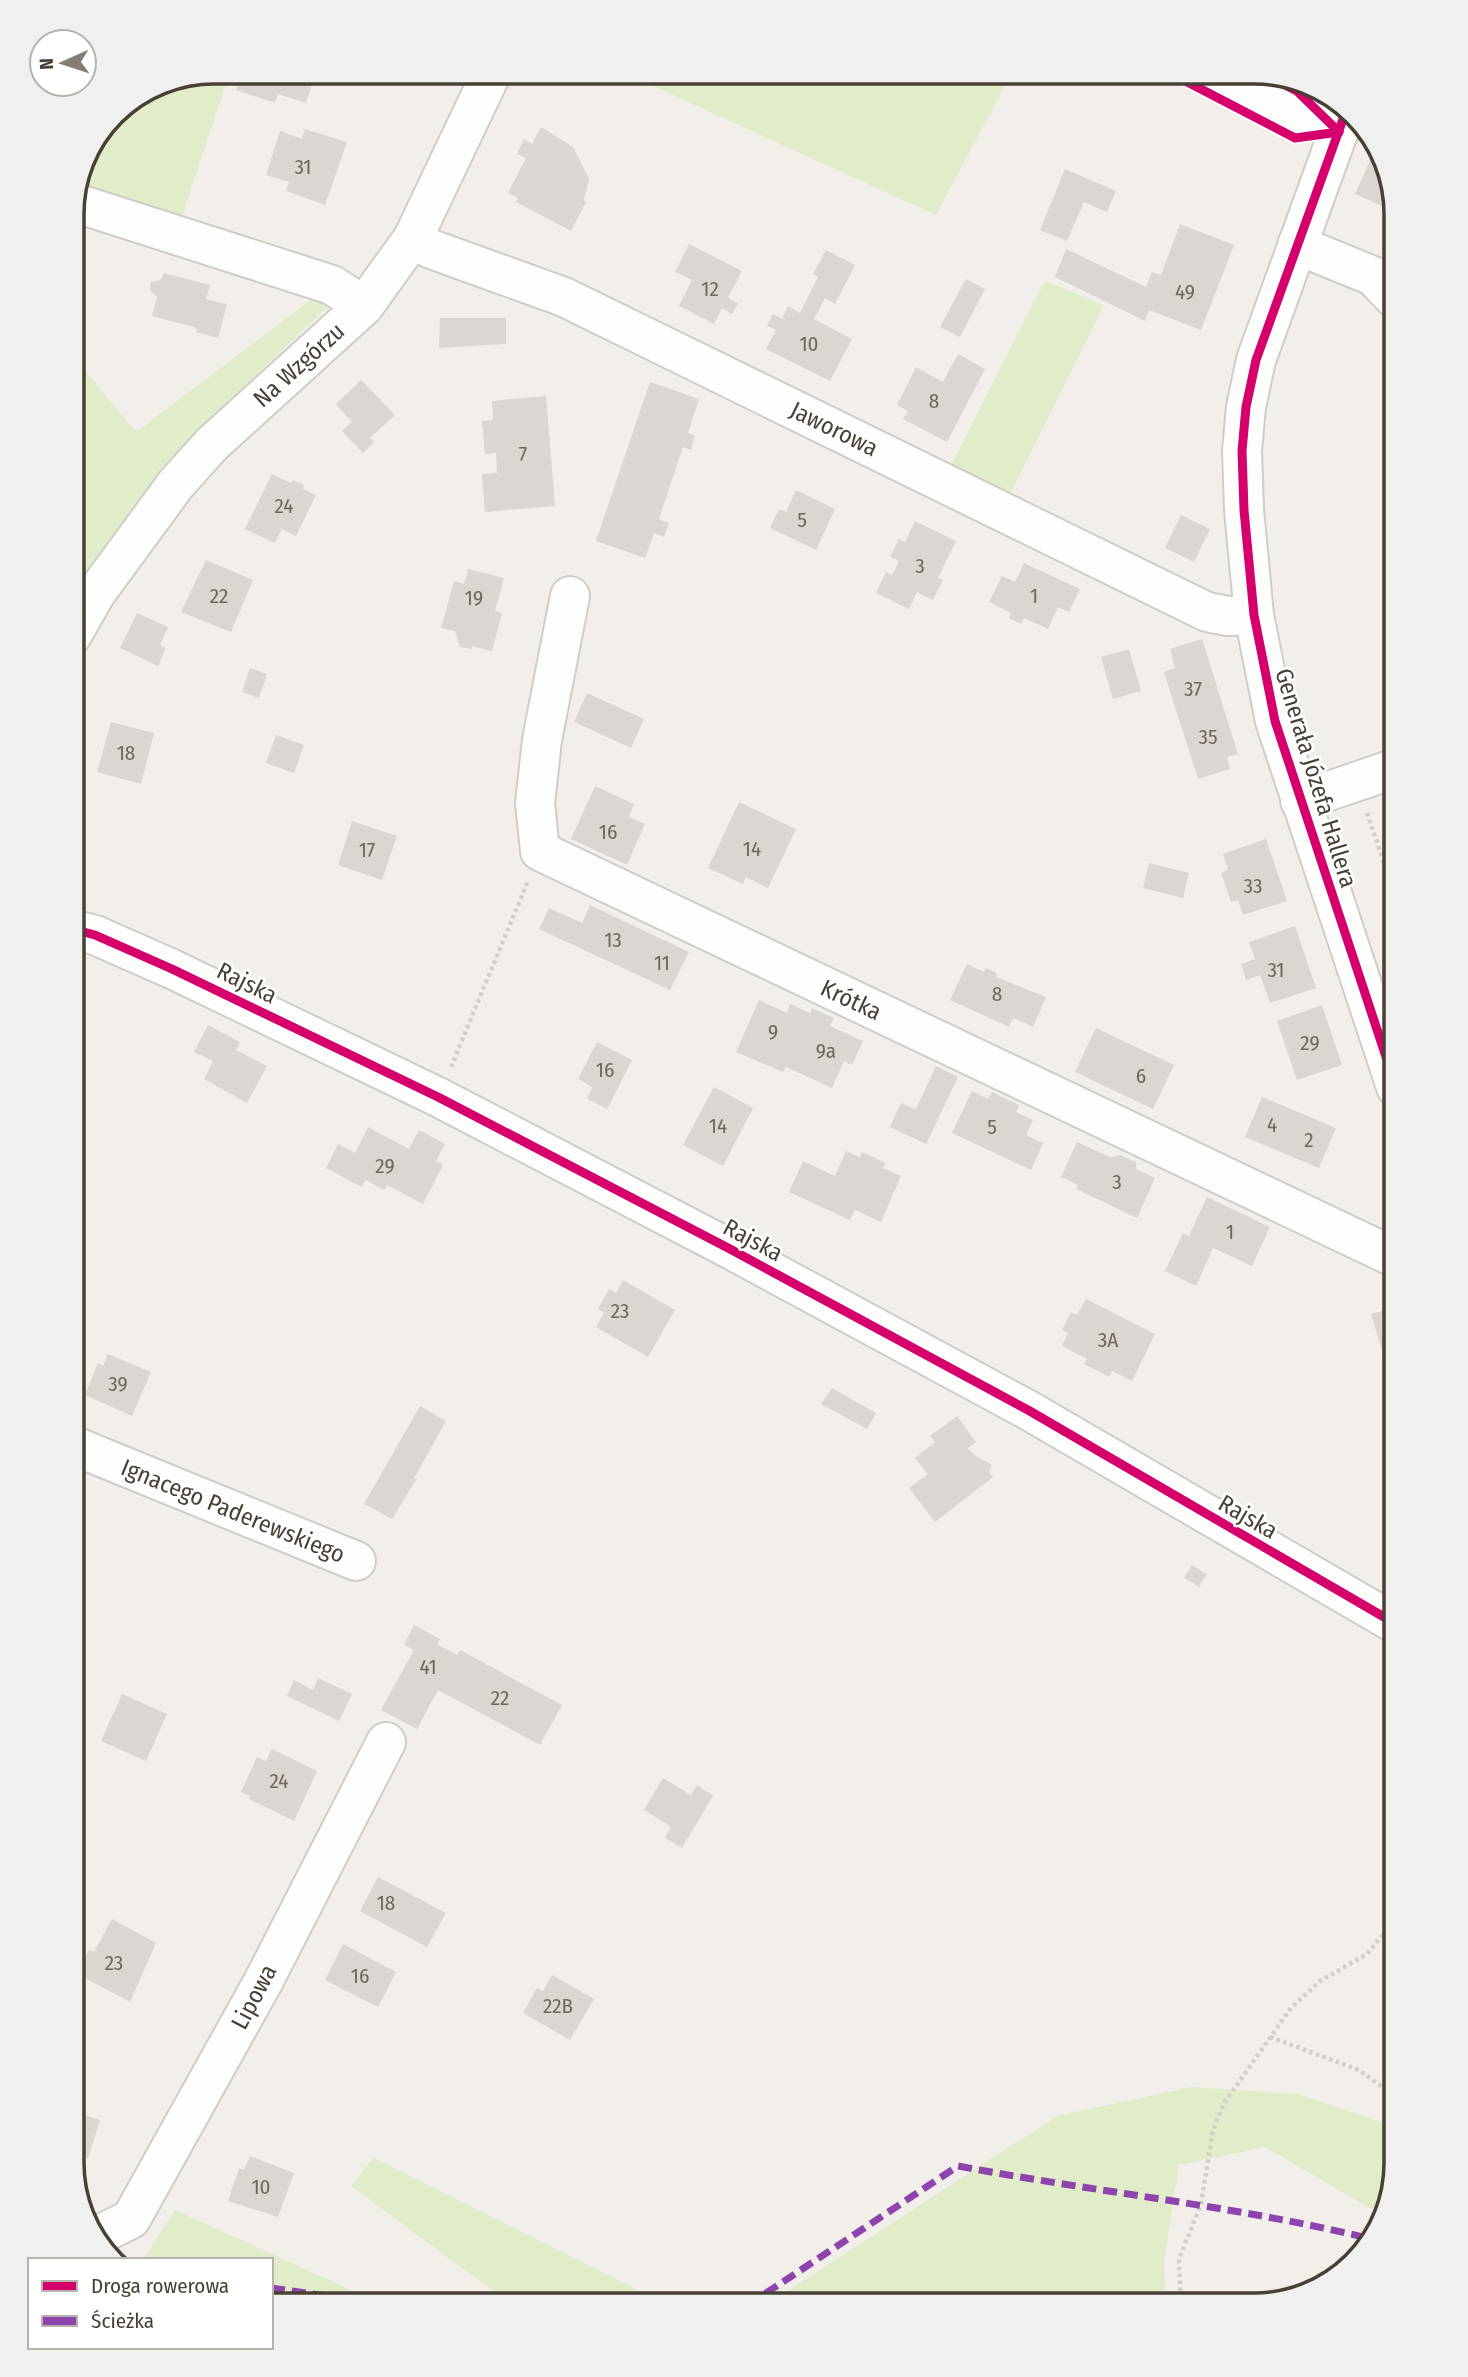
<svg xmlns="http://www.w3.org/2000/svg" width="1468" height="2377" viewBox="0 0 1468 2377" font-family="'Fira Sans Condensed',sans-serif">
  <rect width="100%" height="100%" fill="#f2efea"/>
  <g fill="#e0edc8">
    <path d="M 214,72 L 230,72 L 181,219 L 76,187 C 86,144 117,98 161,82 C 177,76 197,75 214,72 Z"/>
    <path d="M 643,72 L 1012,72 L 936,215 L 640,80 Z"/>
    <path d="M 1045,281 L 1104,305 L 1009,496 L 950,467 Z"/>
    <path d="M 317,295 L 328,306 L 191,438 L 72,589 L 72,355 L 136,432 Z"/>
    <path d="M 1387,357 L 1396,357 L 1396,473 Z"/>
    <path d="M 1192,2087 L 1298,2094 L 1396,2127 L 1396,2163 L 1382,2215 L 1265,2147 L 1179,2165 L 1164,2262 L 1166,2305 L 766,2305 L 1057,2116 Z"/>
    <path d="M 373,2158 L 667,2305 L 512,2305 L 351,2186 Z"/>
    <path d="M 175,2210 L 384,2305 L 271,2305 L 271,2260 L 143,2260 Z"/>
  </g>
  <g fill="#dad6d1">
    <path d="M 241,72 L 273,72 L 312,84 L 306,103 L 278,94 L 275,103 L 236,90 Z"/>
    <path d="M 541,127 L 573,147 L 589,179 L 584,200 L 586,202 L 571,231 L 516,202 L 518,198 L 508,193 L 526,158 L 517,154 L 524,139 L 532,144 Z"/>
    <path d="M 305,129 L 347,142 L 325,205 L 286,191 L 289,182 L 266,175 L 280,131 L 302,139 Z"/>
    <path d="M 1377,145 L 1381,151 L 1396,212 L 1355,194 Z"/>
    <path d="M 1065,169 L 1116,191 L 1107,212 L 1084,202 L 1067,241 L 1040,230 Z"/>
    <path d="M 1180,224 L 1234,245 L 1201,330 L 1149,310 L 1145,321 L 1055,277 L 1066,249 L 1146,287 L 1152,272 L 1161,275 Z"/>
    <path d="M 689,244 L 742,271 L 728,298 L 738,303 L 732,314 L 722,308 L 714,324 L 679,306 L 692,280 L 675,272 Z"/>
    <path d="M 826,250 L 855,265 L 835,304 L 825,298 L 814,319 L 852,339 L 830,381 L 766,349 L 776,330 L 767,326 L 773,314 L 782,319 L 788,306 L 800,313 L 818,277 L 813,274 Z"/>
    <path d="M 164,273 L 210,285 L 206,299 L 227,304 L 218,338 L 196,332 L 197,328 L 152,316 L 157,297 L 150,290 L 151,282 L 161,280 Z"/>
    <path d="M 966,279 L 985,289 L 960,337 L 940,327 Z"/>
    <path d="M 440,318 L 506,318 L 506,344 L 439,348 Z"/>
    <path d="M 958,354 L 985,369 L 947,442 L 903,419 L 908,411 L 897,405 L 916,367 L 943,382 Z"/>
    <path d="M 361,380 L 395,415 L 370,438 L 374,442 L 363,453 L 342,431 L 352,422 L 336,404 Z"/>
    <path d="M 650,382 L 699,399 L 688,433 L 695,436 L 691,450 L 683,447 L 659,519 L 669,523 L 664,537 L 654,533 L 645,558 L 596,541 Z"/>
    <path d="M 546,396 L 555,506 L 485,512 L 482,474 L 497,473 L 496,453 L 485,454 L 482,421 L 493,420 L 492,401 Z"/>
    <path d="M 272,474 L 291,483 L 293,480 L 304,485 L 303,489 L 316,495 L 296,536 L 282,529 L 275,543 L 245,529 Z"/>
    <path d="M 796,490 L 835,509 L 816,550 L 770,528 L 779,509 L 786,512 Z"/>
    <path d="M 1181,515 L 1210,529 L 1194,562 L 1165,548 Z"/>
    <path d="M 915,521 L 956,541 L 938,578 L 943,580 L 933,600 L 917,592 L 909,609 L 876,593 L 886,572 L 892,575 L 899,561 L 890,557 L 899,539 L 905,542 Z"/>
    <path d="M 206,560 L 253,580 L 231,632 L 181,612 Z"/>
    <path d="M 1024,563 L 1080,589 L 1069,612 L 1058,607 L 1048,629 L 1024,618 L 1021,624 L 1009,618 L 1011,613 L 989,602 L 1002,576 L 1015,582 Z"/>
    <path d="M 468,569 L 504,578 L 495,611 L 502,613 L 492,651 L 472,646 L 471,649 L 460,647 L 455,631 L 441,628 L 454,581 L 464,584 Z"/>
    <path d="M 137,613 L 168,627 L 160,645 L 166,648 L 158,666 L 120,648 Z"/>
    <path d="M 1202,639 L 1238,754 L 1227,757 L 1230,769 L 1198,779 L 1164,672 L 1175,668 L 1170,649 Z"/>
    <path d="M 1129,649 L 1141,691 L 1113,699 L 1101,657 Z"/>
    <path d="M 250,668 L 267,674 L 259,698 L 242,692 Z"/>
    <path d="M 587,693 L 644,719 L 631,748 L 574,722 Z"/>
    <path d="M 111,722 L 154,733 L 141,784 L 97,772 Z"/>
    <path d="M 276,735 L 304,745 L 294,773 L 266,763 Z"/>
    <path d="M 595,786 L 634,804 L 629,817 L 645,824 L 627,865 L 571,839 Z"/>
    <path d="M 739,802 L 796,829 L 768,888 L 746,877 L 743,884 L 708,868 Z"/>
    <path d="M 352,821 L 397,836 L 382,880 L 338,865 Z"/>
    <path d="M 1266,839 L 1287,901 L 1243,915 L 1238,900 L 1231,902 L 1221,873 L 1228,870 L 1223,854 Z"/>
    <path d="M 1149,863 L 1189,873 L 1183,898 L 1143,888 Z"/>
    <path d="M 590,905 L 689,952 L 670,990 L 539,929 L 549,908 L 582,923 Z"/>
    <path d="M 1295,926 L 1316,988 L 1270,1003 L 1260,975 L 1246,980 L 1241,964 L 1255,959 L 1249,942 Z"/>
    <path d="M 967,964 L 984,972 L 986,968 L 997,973 L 996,977 L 1046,997 L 1033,1027 L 1013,1018 L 1009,1027 L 950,1000 Z"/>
    <path d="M 72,977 L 84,981 L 72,1016 Z"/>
    <path d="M 759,1000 L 787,1013 L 790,1004 L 810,1013 L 812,1008 L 834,1018 L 830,1026 L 863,1041 L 852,1065 L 844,1061 L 832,1088 L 786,1067 L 783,1072 L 736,1052 Z"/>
    <path d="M 1322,1005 L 1342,1065 L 1297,1080 L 1277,1021 Z"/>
    <path d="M 208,1025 L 240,1042 L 236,1050 L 267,1066 L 247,1103 L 204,1079 L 213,1061 L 194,1052 Z"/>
    <path d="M 1096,1028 L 1174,1065 L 1153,1109 L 1075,1072 Z"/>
    <path d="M 597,1042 L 632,1060 L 607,1109 L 587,1099 L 592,1087 L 578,1079 Z"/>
    <path d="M 936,1066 L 958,1077 L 926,1144 L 890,1127 L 901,1103 L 916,1109 Z"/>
    <path d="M 714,1087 L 753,1108 L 723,1166 L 683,1145 Z"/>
    <path d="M 972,1091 L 988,1099 L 992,1092 L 1019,1105 L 1016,1112 L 1033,1120 L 1026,1135 L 1043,1143 L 1031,1170 L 952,1133 Z"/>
    <path d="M 1262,1097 L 1336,1128 L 1319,1168 L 1245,1137 Z"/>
    <path d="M 368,1127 L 409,1149 L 419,1130 L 445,1144 L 436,1161 L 443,1165 L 423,1204 L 387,1185 L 384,1190 L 366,1180 L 362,1187 L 326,1168 L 338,1144 L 355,1153 Z"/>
    <path d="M 1077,1142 L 1110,1157 L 1120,1155 L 1136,1162 L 1136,1169 L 1155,1178 L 1137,1218 L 1076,1189 L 1078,1185 L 1061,1177 Z"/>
    <path d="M 846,1151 L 860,1157 L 862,1152 L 886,1163 L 883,1168 L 901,1176 L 881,1222 L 855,1210 L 850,1220 L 789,1192 L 803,1161 L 835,1176 Z"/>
    <path d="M 1207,1197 L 1270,1227 L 1252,1266 L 1213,1248 L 1196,1286 L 1165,1271 L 1183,1233 L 1189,1236 Z"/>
    <path d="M 623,1280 L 675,1310 L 648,1357 L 596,1327 L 604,1313 L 598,1309 L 609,1289 L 616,1293 Z"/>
    <path d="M 1086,1299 L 1155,1334 L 1132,1381 L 1112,1371 L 1109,1377 L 1084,1364 L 1087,1359 L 1062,1346 L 1068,1333 L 1062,1330 L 1071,1312 L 1077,1315 Z"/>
    <path d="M 1396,1307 L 1396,1361 L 1386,1364 L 1371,1314 Z"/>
    <path d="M 108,1354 L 151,1372 L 132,1416 L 85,1395 L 98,1363 L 103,1366 Z"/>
    <path d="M 832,1388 L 876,1413 L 867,1429 L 821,1404 Z"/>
    <path d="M 420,1406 L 446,1421 L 414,1478 L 416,1480 L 392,1519 L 364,1504 Z"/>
    <path d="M 957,1416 L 976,1442 L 968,1448 L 974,1455 L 992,1465 L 989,1472 L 993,1477 L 935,1522 L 909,1488 L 928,1474 L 915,1458 L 935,1442 L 930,1436 Z"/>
    <path d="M 1396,1446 L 1396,1478 L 1395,1478 L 1387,1449 Z"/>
    <path d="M 1396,1564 L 1396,1584 L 1386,1578 L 1383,1568 Z"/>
    <path d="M 1192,1565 L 1207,1574 L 1199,1587 L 1184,1578 Z"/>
    <path d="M 414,1625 L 440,1639 L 437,1644 L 457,1655 L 460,1650 L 562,1705 L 540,1745 L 438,1690 L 417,1729 L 381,1710 L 414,1650 L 404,1645 Z"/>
    <path d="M 318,1678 L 352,1694 L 339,1721 L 287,1696 L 294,1680 L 313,1690 Z"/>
    <path d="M 72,1689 L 81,1694 L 72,1713 Z"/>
    <path d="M 122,1694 L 167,1714 L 146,1761 L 101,1741 Z"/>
    <path d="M 272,1749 L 317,1771 L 294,1821 L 249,1799 L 250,1796 L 241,1792 L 257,1757 L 266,1761 Z"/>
    <path d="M 663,1778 L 691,1795 L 697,1785 L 713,1796 L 682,1848 L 665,1838 L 671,1827 L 644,1810 Z"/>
    <path d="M 378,1877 L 446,1913 L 427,1947 L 360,1911 Z"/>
    <path d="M 112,1919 L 156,1943 L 130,2002 L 77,1974 L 89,1950 L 94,1952 Z"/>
    <path d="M 343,1944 L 396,1972 L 378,2007 L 325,1980 Z"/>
    <path d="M 552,1975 L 594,1999 L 570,2040 L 523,2013 L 537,1988 L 543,1991 Z"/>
    <path d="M 72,2111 L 100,2120 L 88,2159 L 72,2149 Z"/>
    <path d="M 250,2156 L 294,2173 L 278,2217 L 228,2201 L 239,2168 L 244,2170 Z"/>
  </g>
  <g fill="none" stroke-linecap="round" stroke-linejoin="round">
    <g stroke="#d0cdc8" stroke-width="42">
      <g id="minor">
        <path d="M 1220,72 L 1339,132"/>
        <path d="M 1346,111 L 1256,360 L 1246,407 L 1242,451 L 1244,510 L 1254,615 L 1275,721 L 1396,1087"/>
        <path d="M 73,202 L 332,285 L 364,306"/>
        <path d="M 413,238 L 431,249 L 564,297 L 1207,612 L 1228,616 L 1254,615"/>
        <path d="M 1297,245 L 1373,276 L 1396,300"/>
        <path d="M 570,596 L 542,740 L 535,803 L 540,851 L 1396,1258"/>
        <path d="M 72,635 L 96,593 L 176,484 L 212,444 L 364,306 L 413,238 L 492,72"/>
        <path d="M 1300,801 L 1396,768"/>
        <path d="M 72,929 L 95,935 L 172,969 L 438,1097 L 730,1249 L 1028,1410 L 1396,1624"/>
        <path d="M 72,1445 L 356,1561"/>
        <path d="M 101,2234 L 131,2219 L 263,1982 L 386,1742"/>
      </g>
    </g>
    <g stroke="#d2cfca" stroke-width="4.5" stroke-dasharray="3.5 3.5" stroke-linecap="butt">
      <path d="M 1367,813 L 1396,898"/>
      <path d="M 451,1067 L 528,881"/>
      <path d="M 1270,2037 L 1359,2070 L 1396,2097"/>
      <path d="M 1181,2305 L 1179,2259 L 1201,2204 L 1213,2130 L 1224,2103 L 1291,2008 L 1320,1981 L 1367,1954 L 1396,1919"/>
    </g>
    <use href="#minor" stroke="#fdfdfc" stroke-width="38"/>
    <g stroke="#8e44ad" stroke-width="7" stroke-dasharray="14 7" stroke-linecap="butt">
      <path d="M 271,2288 L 390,2305"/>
      <path d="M 748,2305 L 958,2166 C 1096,2192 1236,2206 1372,2239"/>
    </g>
    <g stroke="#fff" stroke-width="13">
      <g id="cycleway">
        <path d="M 1168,72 L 1295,138 L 1339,132"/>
        <path d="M 1259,72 L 1297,91 L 1339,132"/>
        <path d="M 1346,111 L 1256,360 L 1246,407 L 1242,451 L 1244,510 L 1254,615 L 1275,721 L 1396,1087"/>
        <path d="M 72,929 L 95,935 L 172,969 L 438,1097 L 730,1249 L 1028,1410 L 1396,1624"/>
      </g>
    </g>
    <use href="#cycleway" stroke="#d6006c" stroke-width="9"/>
  </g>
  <g text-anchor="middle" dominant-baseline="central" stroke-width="5" stroke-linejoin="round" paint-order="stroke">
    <g font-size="21" fill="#6f675e">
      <text x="303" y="167">31</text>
      <text x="710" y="289">12</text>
      <text x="1185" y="292">49</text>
      <text x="809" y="344">10</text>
      <text x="934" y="401">8</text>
      <text x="523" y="454">7</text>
      <text x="284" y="506">24</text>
      <text x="802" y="520">5</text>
      <text x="920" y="566">3</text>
      <text x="219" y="596">22</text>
      <text x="1034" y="596">1</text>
      <text x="474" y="598">19</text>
      <text x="1193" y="689">37</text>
      <text x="1208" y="737">35</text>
      <text x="126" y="753">18</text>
      <text x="608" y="832">16</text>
      <text x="752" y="849">14</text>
      <text x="367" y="850">17</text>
      <text x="1253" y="886">33</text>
      <text x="613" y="940">13</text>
      <text x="662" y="963">11</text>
      <text x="1276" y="970">31</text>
      <text x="997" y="994">8</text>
      <text x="773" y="1032">9</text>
      <text x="1310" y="1043">29</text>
      <text x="826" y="1051">9a</text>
      <text x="605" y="1070">16</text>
      <text x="1141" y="1076">6</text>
      <text x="1272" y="1125">4</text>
      <text x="718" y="1126">14</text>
      <text x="992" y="1127">5</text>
      <text x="1309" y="1140">2</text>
      <text x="385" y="1166">29</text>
      <text x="1117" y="1182">3</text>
      <text x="1230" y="1232">1</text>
      <text x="620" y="1311">23</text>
      <text x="1108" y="1340">3A</text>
      <text x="118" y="1384">39</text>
      <text x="428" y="1667">41</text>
      <text x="500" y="1698">22</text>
      <text x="279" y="1781">24</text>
      <text x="386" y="1903">18</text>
      <text x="114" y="1963">23</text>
      <text x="360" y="1976">16</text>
      <text x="558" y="2006">22B</text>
      <text x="261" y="2187">10</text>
    </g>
    <g font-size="24" fill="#494035" stroke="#fff">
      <text transform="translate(299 365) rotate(-42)">Na Wzgórzu</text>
      <text transform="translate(834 429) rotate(26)">Jaworowa</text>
      <text transform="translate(1316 778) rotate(73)">Generała Józefa Hallera</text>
      <text transform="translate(247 983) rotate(26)">Rajska</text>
      <text transform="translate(851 1000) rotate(25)">Krótka</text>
      <text transform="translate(753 1240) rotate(28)">Rajska</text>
      <text transform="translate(233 1511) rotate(22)">Ignacego Paderewskiego</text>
      <text transform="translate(1248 1517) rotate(30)">Rajska</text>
      <text transform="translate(254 1997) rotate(-62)">Lipowa</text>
    </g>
  </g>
  <path d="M0 0H1468V2377H0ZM214 84H1254A130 130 0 0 1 1384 214V2163A130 130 0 0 1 1254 2293H214A130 130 0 0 1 84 2163V214A130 130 0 0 1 214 84Z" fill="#f0f0ef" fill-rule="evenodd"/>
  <path fill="none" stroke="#494035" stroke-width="3.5" d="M214 84H1254A130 130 0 0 1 1384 214V2163A130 130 0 0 1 1254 2293H214A130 130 0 0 1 84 2163V214A130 130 0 0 1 214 84Z"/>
  <rect x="28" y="2258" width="245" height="91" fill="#ffffff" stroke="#b6b3ae" stroke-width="2"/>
  <rect x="42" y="2281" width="35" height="10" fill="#d6006c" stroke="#b6b3ae" stroke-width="2"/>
  <text x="91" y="2293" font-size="21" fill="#494035">Droga rowerowa</text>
  <rect x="42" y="2316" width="35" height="10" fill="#8e44ad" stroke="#b6b3ae" stroke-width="2"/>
  <text x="91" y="2328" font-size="21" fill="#494035">Ścieżka</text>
  <g transform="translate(63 63) rotate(267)"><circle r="33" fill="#ffffff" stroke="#b6b3ae" stroke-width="2"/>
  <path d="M0-5L12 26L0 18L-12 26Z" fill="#847d74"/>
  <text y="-10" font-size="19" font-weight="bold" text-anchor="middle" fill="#494035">N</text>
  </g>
</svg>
